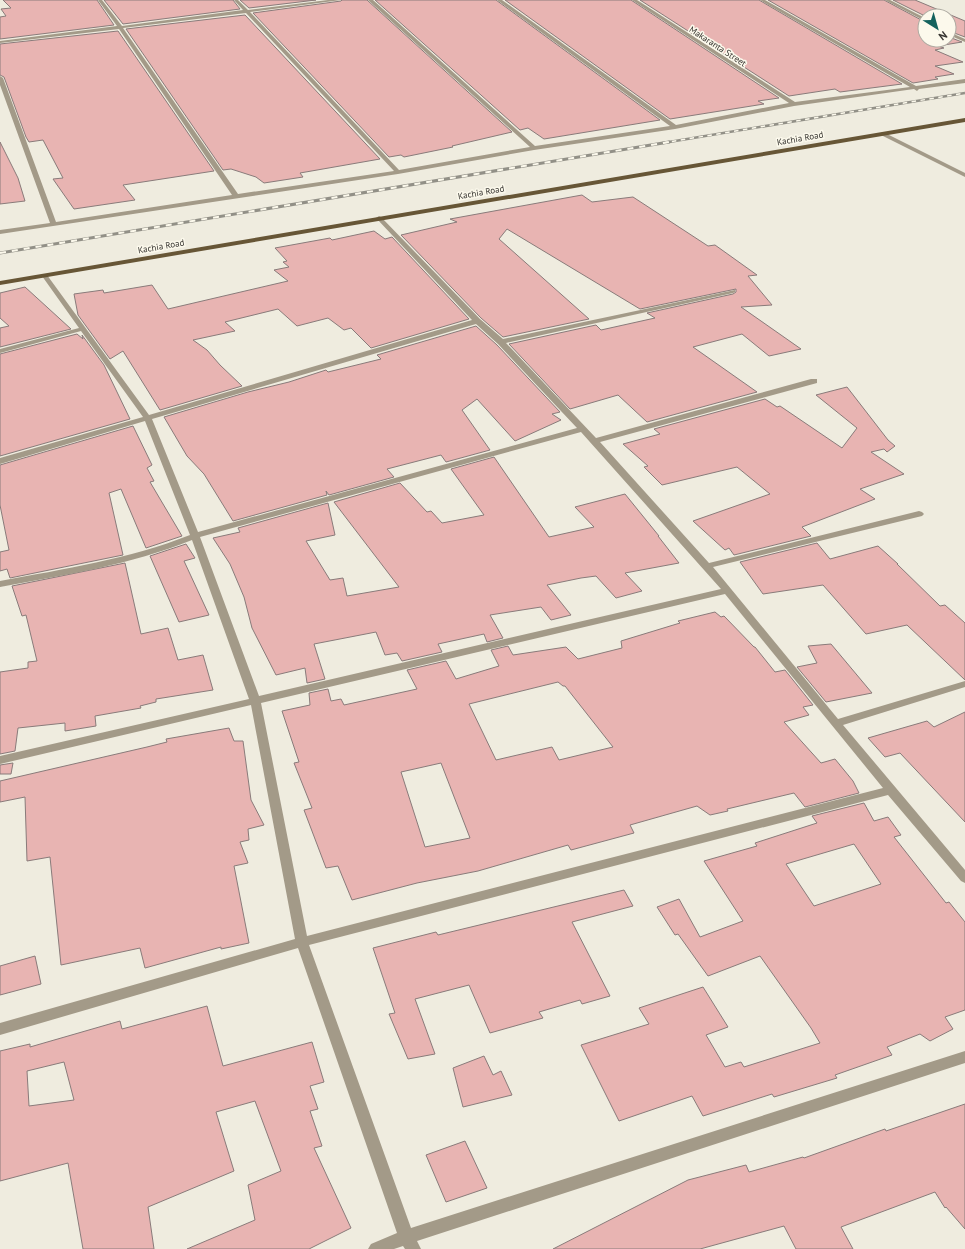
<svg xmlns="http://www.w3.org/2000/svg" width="965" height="1249" viewBox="0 0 965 1249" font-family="'PT Sans',sans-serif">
  <rect width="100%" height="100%" fill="#efecdf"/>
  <g fill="#e8b4b2" stroke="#897b7a" fill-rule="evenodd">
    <path d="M 3,0 L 97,0 L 114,25 L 0,39 L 0,17 L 6,16 L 1,9 L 11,8 Z"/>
    <path d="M 104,0 L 233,0 L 240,9 L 123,24 Z"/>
    <path d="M 240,0 L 316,0 L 249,8 Z"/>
    <path d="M 342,0 L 367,0 L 512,132 L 452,146 L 453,147 L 404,157 L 401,155 L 389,157 L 253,13 L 341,1 Z"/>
    <path d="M 375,0 L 496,0 L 660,120 L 544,139 L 528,128 L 520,130 Z"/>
    <path d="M 505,0 L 631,0 L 779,98 L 758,101 L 764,104 L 670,119 Z"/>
    <path d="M 640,0 L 759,0 L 902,84 L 840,92 L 835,89 L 789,96 Z"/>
    <path d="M 768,0 L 884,0 L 925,22 L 925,40 L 949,40 L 949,37 L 962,42 L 938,46 L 944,48 L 935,50 L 963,62 L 935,66 L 954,74 L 935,77 L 938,79 L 913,83 Z"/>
    <path d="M 893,0 L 915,0 L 965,21 L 965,37 L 949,31 L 949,16 L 925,16 Z"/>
    <path d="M 245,15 L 380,159 L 300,173 L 303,177 L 264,183 L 256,177 L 231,169 L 223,170 L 126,29 Z"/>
    <path d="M 118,31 L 214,171 L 123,185 L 135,200 L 74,209 L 53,179 L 63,178 L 43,140 L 29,142 L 26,137 L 4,77 L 0,75 L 0,44 Z"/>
    <path d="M 0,142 L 18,178 L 25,201 L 0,204 Z"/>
    <path d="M 582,195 L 592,202 L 633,197 L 708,246 L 715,245 L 757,275 L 748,276 L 772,305 L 741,307 L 801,349 L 769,356 L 742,334 L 693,347 L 757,392 L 647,422 L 618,395 L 570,409 L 509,344 L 596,325 L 601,330 L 655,318 L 647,313 L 733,294 L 736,292 L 736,289 L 640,309 L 507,229 L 499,239 L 589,319 L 503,337 L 481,318 L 401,235 L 457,222 L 450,219 Z"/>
    <path d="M 374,231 L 385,239 L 392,237 L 469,319 L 371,348 L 351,328 L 344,330 L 328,318 L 297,326 L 278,309 L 225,322 L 235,331 L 193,340 L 207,350 L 220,365 L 242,386 L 160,410 L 123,351 L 110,359 L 78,315 L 74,294 L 103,290 L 104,293 L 152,285 L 168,309 L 288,281 L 274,270 L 289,267 L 283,262 L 287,261 L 275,248 L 330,238 L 332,240 Z"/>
    <path d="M 25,287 L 71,329 L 0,347 L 0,328 L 9,326 L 0,318 L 0,293 Z"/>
    <path d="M 476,326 L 497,345 L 560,412 L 552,414 L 561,420 L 515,441 L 477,399 L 462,410 L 490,450 L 446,462 L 441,455 L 387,469 L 394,477 L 329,495 L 326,491 L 327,495 L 233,521 L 204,474 L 187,456 L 164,417 L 248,392 L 289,382 L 326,370 L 328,372 L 381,359 L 377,355 Z"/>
    <path d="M 77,334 L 83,339 L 82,335 L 104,365 L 130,419 L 0,456 L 0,354 Z"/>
    <path d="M 847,387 L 888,440 L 895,446 L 887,452 L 884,449 L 871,452 L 904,474 L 860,489 L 875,499 L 802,527 L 811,536 L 734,555 L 729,548 L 725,550 L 693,521 L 770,494 L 737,467 L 662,485 L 644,467 L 648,466 L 623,444 L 660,434 L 654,429 L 765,399 L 777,407 L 780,406 L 842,448 L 857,428 L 816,395 Z"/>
    <path d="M 133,426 L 152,465 L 147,468 L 154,481 L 150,482 L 182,536 L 146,548 L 121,489 L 109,493 L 123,555 L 10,578 L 7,569 L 0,571 L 0,552 L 9,550 L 0,505 L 0,465 Z"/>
    <path d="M 494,457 L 549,537 L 594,527 L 575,507 L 625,494 L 659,536 L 658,536 L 679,563 L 625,573 L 642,591 L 616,598 L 596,576 L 581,578 L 547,585 L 571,615 L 551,620 L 541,607 L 490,615 L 503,638 L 487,642 L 484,634 L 438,644 L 442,652 L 402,661 L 397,653 L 385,655 L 376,632 L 314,644 L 325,679 L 307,683 L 305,668 L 276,675 L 252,628 L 244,597 L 230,564 L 213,538 L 240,532 L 238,528 L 328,503 L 335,535 L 306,541 L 330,580 L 343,578 L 347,596 L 399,587 L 334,502 L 400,483 L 427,512 L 431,511 L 442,523 L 484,515 L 451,469 Z"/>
    <path d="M 817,543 L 830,559 L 878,546 L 898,564 L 897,564 L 940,606 L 945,605 L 965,623 L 965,680 L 907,625 L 866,634 L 823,585 L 763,594 L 740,562 Z"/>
    <path d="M 186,544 L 195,558 L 184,561 L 209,615 L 179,622 L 150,556 Z"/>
    <path d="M 125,563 L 141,634 L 168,628 L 178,660 L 203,655 L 213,690 L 156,699 L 156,702 L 140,706 L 141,708 L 95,716 L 96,726 L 65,731 L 65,723 L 18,728 L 15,751 L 0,754 L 0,672 L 28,668 L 28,662 L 37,661 L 26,615 L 22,616 L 12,586 Z"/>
    <path d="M 715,612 L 721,617 L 724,616 L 754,647 L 755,647 L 775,672 L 785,670 L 813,705 L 803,707 L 809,715 L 784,722 L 821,763 L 835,759 L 853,781 L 859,793 L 805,807 L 794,793 L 727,809 L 728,811 L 710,815 L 697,806 L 630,825 L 634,833 L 571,850 L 568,845 L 478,871 L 417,883 L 352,900 L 338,866 L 326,868 L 304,810 L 312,808 L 294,763 L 299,762 L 282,711 L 310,705 L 309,693 L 328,689 L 331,701 L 341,699 L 344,705 L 417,689 L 407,670 L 446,661 L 456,679 L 499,666 L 491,650 L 508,646 L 513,655 L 566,647 L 578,659 L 622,648 L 621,641 L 680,623 L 678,621 ZM 558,682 L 563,686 L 565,686 L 613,747 L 559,760 L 552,747 L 496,760 L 469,704 ZM 441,763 L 470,838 L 425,847 L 401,772 Z"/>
    <path d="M 831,644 L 872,693 L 826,702 L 797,667 L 817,663 L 808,646 Z"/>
    <path d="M 965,712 L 965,822 L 900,753 L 885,757 L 868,738 L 927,721 L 934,727 Z"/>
    <path d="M 229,728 L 234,741 L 243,741 L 251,800 L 264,825 L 248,829 L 249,840 L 240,842 L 248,863 L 234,866 L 249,943 L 221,949 L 221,947 L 145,968 L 140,948 L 61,965 L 50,857 L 27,861 L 25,797 L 0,802 L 0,781 L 147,747 L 167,742 L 166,739 Z"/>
    <path d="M 13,763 L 11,774 L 0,774 L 0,765 Z"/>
    <path d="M 864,803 L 874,821 L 888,817 L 901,835 L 894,837 L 946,903 L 949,902 L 965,922 L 965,1010 L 945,1017 L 953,1029 L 930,1041 L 920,1034 L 887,1047 L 892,1055 L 835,1075 L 837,1078 L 774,1097 L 772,1094 L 703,1116 L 692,1096 L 619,1121 L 581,1045 L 649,1024 L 639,1008 L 703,987 L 728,1027 L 706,1035 L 725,1067 L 741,1062 L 744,1067 L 820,1043 L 811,1028 L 760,956 L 708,976 L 678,934 L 675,935 L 657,907 L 679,899 L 700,937 L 743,921 L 704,861 L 757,846 L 755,843 L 817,823 L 812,816 ZM 854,844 L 881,884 L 814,906 L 786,864 Z"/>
    <path d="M 624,890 L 633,906 L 572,922 L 610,996 L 582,1004 L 580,1000 L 539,1012 L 543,1018 L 490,1033 L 469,985 L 415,999 L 435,1054 L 408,1059 L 389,1014 L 395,1013 L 373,948 L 436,932 L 438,935 Z"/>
    <path d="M 35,956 L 41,984 L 0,995 L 0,966 Z"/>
    <path d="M 207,1006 L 223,1066 L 312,1042 L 324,1082 L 310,1086 L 318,1109 L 310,1111 L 322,1146 L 314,1148 L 351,1228 L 309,1249 L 187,1249 L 255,1220 L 248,1185 L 281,1171 L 255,1101 L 216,1112 L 234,1171 L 148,1207 L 154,1249 L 83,1249 L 68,1163 L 0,1181 L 0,1051 L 30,1044 L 30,1047 L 120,1021 L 122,1029 ZM 64,1062 L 74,1100 L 29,1106 L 27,1071 Z"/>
    <path d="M 484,1056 L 493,1075 L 501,1071 L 512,1095 L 463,1107 L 453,1068 Z"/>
    <path d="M 965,1104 L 965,1229 L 946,1207 L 945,1208 L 935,1192 L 841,1227 L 853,1249 L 796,1249 L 784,1226 L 700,1249 L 553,1249 L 688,1180 L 746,1165 L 749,1172 L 803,1157 L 804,1158 L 885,1129 L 886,1131 Z"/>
    <path d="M 465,1141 L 487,1188 L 446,1202 L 426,1155 Z"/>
  </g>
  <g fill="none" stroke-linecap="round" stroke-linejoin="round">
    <g fill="#a39a88" fill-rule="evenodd">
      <path d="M 98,0 L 102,0 L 122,26 L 243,10 L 234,0 L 238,0 L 248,10 L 328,0 L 341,0 L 250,12 L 399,170 L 530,147 L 368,0 L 373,0 L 535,146 L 670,126 L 497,0 L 502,0 L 676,125 L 789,103 L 632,0 L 637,0 L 795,102 L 910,87 L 760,0 L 765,0 L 916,86 L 965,79 L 965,83 L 919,89 L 917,91 L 914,89 L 794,106 L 675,129 L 534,150 L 398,174 L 0,234 L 0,230 L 50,223 L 0,85 L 0,76 L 3,78 L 56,222 L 232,195 L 119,29 L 0,43 L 0,41 L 117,26 ZM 246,13 L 394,171 L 238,194 L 123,28 Z"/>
      <path d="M 885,0 L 890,0 L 925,18 L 925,21 Z"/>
      <path d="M 949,32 L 965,39 L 965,42 L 949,35 Z"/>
      <path d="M 883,132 L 965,173 L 965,177 L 881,135 L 880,134 Z"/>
      <path d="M 379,216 L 381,217 L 480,319 L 503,339 L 735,290 L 735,292 L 733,293 L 506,343 L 596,438 L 811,379 L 817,379 L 817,383 L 600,442 L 709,563 L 919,511 L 922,512 L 924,514 L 922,516 L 713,567 L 838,719 L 965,681 L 965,687 L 843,725 L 965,870 L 965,883 L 961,881 L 888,795 L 309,945 L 411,1228 L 965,1051 L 965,1063 L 417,1241 L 421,1249 L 405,1249 L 403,1246 L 394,1249 L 368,1249 L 371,1244 L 397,1233 L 298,948 L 0,1035 L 0,1023 L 295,939 L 251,705 L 0,764 L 0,756 L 249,699 L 192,540 C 130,565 65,575 0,587 L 0,581 C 64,569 129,559 190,535 L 145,421 L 0,464 L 0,458 L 143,417 L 81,331 L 0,353 L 0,349 L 79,328 L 42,276 L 47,275 L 149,415 L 472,320 L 377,219 L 376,218 ZM 476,324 L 498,344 L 577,428 L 198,532 L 152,419 ZM 581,432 L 721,589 L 259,696 L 200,537 ZM 725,594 L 883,788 L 307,936 L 261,703 Z"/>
    </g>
    <path fill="#675636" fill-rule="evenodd" d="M 965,118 L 965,122 L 0,285 L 0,281 Z"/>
    <g stroke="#929087" stroke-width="2.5">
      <path id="rail-far1" d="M 663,143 L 965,93"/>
    </g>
    <g stroke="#929087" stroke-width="3">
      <path id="rail" d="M 0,253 L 669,142"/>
    </g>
    <use href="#rail-far1" stroke="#fcf9ec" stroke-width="1.5" stroke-dasharray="4.5" stroke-linecap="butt"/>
    <use href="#rail" stroke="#fcf9ec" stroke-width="2" stroke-dasharray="6" stroke-linecap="butt"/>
  </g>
  <g text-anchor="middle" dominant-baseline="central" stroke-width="3" stroke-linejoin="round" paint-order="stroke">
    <g font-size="9" fill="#383632" stroke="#fcf9ec">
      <text transform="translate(718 46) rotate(33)">Makaranta Street</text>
      <text transform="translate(800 138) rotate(-10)">Kachia Road</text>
      <text transform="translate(481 192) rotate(-10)">Kachia Road</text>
      <text transform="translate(161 246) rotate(-10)">Kachia Road</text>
    </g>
  </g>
  <g transform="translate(937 28) rotate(143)"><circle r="19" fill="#fcf9ec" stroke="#aeaba2"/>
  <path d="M0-3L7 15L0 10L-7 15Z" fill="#14625d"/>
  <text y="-6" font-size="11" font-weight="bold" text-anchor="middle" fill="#383632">N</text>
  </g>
</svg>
